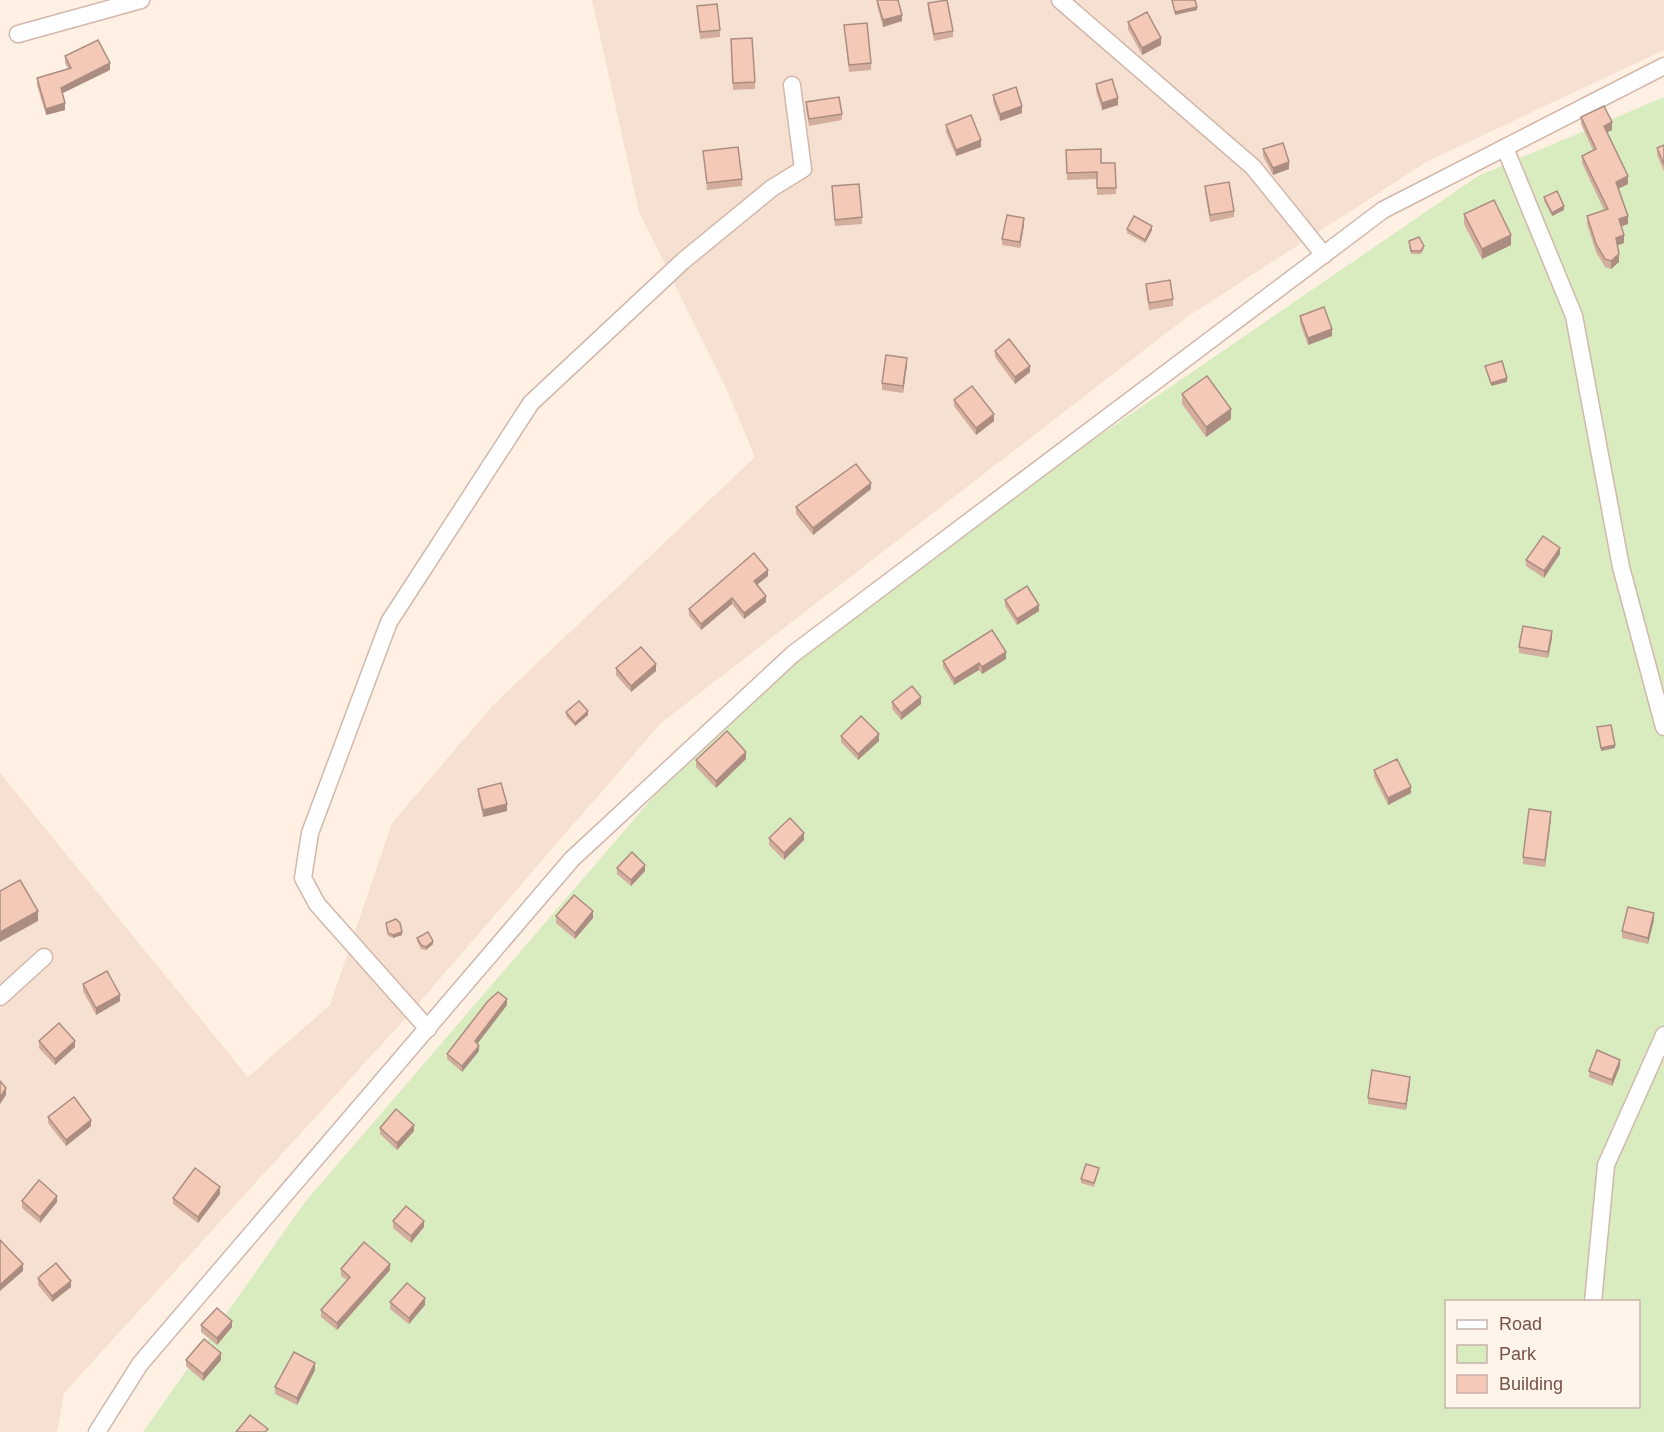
<svg xmlns="http://www.w3.org/2000/svg" width="1664" height="1432" viewBox="0 0 1664 1432" font-family="Helvetica,sans-serif">
  <rect width="100%" height="100%" fill="#fef0e3"/>
  <path fill="#f6e0d1" d="M 592,0 L 1664,0 L 1664,50 L 1428,161 L 1187,317 L 661,723 L 404,1020 L 64,1393 L 57,1432 L 0,1432 L 0,773 L 248,1077 L 330,1005 L 392,823 L 493,705 L 755,457 L 726,388 L 639,212 Z"/>
  <path fill="#d8ecc0" fill-rule="evenodd" d="M 1664,97 L 1664,1432 L 143,1432 L 305,1202 L 728,710 L 1033,481 L 1478,176 ZM 1446,1302 L 1638,1302 L 1638,1406 L 1446,1406 Z"/>
  <g fill="none" stroke-linecap="round" stroke-linejoin="round">
    <g stroke="#d2b7ab" stroke-width="19">
      <g id="minor">
        <path d="M 1060,0 L 1253,167 L 1324,255"/>
        <path d="M 18,34 L 141,0"/>
        <path d="M 1505,148 L 1574,316 L 1621,567 L 1664,727"/>
        <path d="M 0,997 L 44,957"/>
        <path d="M 428,1029 L 317,904 L 303,878 L 310,833 L 389,622 L 531,403 L 683,261 L 772,188 L 803,169 L 792,85"/>
        <path d="M 1593,1302 L 1606,1165 L 1664,1035"/>
        <path d="M 97,1432 L 140,1364 L 572,859 L 793,654 L 1383,210 L 1664,66"/>
      </g>
    </g>
    <use href="#minor" stroke="#fff" stroke-width="16"/>
  </g>
  <g fill="#d3ad9e">
    <path d="M 877,0 L 902,21 L 883,27 L 877,5 Z"/>
    <path d="M 928,3 L 953,31 L 953,37 L 934,41 L 928,10 Z"/>
    <path d="M 697,6 L 720,30 L 720,37 L 700,39 Z"/>
    <path d="M 1128,22 L 1161,45 L 1142,55 L 1128,29 Z"/>
    <path d="M 844,25 L 871,63 L 871,70 L 849,72 Z"/>
    <path d="M 731,46 L 755,82 L 755,89 L 733,90 Z"/>
    <path d="M 65,56 L 110,70 L 62,93 L 65,110 L 46,115 L 37,85 L 37,78 L 68,69 L 65,63 Z"/>
    <path d="M 1096,84 L 1118,105 L 1102,110 L 1096,91 Z"/>
    <path d="M 993,95 L 1022,113 L 1000,121 L 993,102 Z"/>
    <path d="M 806,102 L 842,114 L 842,120 L 809,126 L 806,109 Z"/>
    <path d="M 1581,117 L 1612,130 L 1607,132 L 1628,184 L 1618,189 L 1628,224 L 1621,226 L 1624,243 L 1617,245 L 1619,262 L 1611,269 L 1605,267 L 1596,252 L 1587,224 L 1587,216 L 1604,210 L 1582,163 L 1582,156 L 1593,150 L 1581,124 Z"/>
    <path d="M 946,125 L 981,147 L 956,156 L 946,132 Z"/>
    <path d="M 1664,145 L 1664,171 L 1657,155 L 1657,148 Z"/>
    <path d="M 1263,149 L 1289,169 L 1273,175 L 1263,156 Z"/>
    <path d="M 1066,150 L 1101,163 L 1115,163 L 1116,194 L 1097,195 L 1097,179 L 1067,180 Z"/>
    <path d="M 703,151 L 742,179 L 742,186 L 707,190 Z"/>
    <path d="M 832,186 L 862,217 L 862,224 L 835,226 Z"/>
    <path d="M 1205,186 L 1234,211 L 1234,217 L 1210,222 L 1205,193 Z"/>
    <path d="M 1544,197 L 1564,210 L 1552,216 L 1544,201 Z"/>
    <path d="M 1464,214 L 1511,245 L 1482,259 L 1464,224 Z"/>
    <path d="M 1024,225 L 1020,248 L 1002,245 L 1002,239 Z"/>
    <path d="M 1127,229 L 1152,230 L 1145,243 L 1127,233 Z"/>
    <path d="M 1409,241 L 1424,249 L 1421,254 L 1411,254 Z"/>
    <path d="M 1146,284 L 1173,299 L 1173,306 L 1149,310 L 1146,290 Z"/>
    <path d="M 1300,316 L 1332,336 L 1308,345 L 1300,323 Z"/>
    <path d="M 995,351 L 1030,372 L 1015,384 L 995,357 Z"/>
    <path d="M 907,365 L 903,393 L 882,390 L 882,383 Z"/>
    <path d="M 1182,394 L 1231,419 L 1206,437 L 1182,404 Z"/>
    <path d="M 954,400 L 994,421 L 976,435 L 954,406 Z"/>
    <path d="M 871,489 L 813,535 L 796,514 L 796,507 Z"/>
    <path d="M 1560,554 L 1544,578 L 1526,566 L 1526,560 Z"/>
    <path d="M 768,576 L 757,585 L 766,602 L 744,619 L 732,604 L 701,630 L 689,615 L 689,609 Z"/>
    <path d="M 1005,600 L 1039,611 L 1017,625 L 1005,606 Z"/>
    <path d="M 1552,638 L 1548,658 L 1519,653 L 1519,647 Z"/>
    <path d="M 1006,659 L 982,674 L 979,670 L 954,685 L 943,667 L 943,661 Z"/>
    <path d="M 616,668 L 656,671 L 631,692 L 616,675 Z"/>
    <path d="M 892,702 L 921,704 L 901,720 L 892,709 Z"/>
    <path d="M 566,712 L 588,715 L 575,726 L 566,716 Z"/>
    <path d="M 841,736 L 879,741 L 858,760 L 841,742 Z"/>
    <path d="M 746,759 L 716,788 L 696,767 L 696,760 Z"/>
    <path d="M 1374,770 L 1411,793 L 1388,805 L 1374,777 Z"/>
    <path d="M 478,789 L 507,811 L 483,817 L 478,795 Z"/>
    <path d="M 1551,818 L 1545,867 L 1523,864 L 1523,857 Z"/>
    <path d="M 769,838 L 804,840 L 784,860 L 769,845 Z"/>
    <path d="M 617,868 L 645,871 L 631,886 L 617,874 Z"/>
    <path d="M 556,916 L 593,918 L 575,939 L 556,923 Z"/>
    <path d="M 1654,920 L 1648,944 L 1622,938 L 1622,931 Z"/>
    <path d="M 386,923 L 402,935 L 393,938 L 388,936 Z"/>
    <path d="M 417,938 L 433,944 L 426,950 L 421,949 L 417,941 Z"/>
    <path d="M 83,984 L 120,1001 L 96,1015 L 83,991 Z"/>
    <path d="M 507,1005 L 477,1044 L 479,1051 L 462,1072 L 447,1059 L 447,1054 Z"/>
    <path d="M 39,1041 L 75,1047 L 55,1065 L 39,1048 Z"/>
    <path d="M 1620,1066 L 1612,1086 L 1589,1077 L 1589,1071 Z"/>
    <path d="M 1410,1083 L 1406,1110 L 1368,1104 L 1368,1098 Z"/>
    <path d="M 48,1117 L 91,1126 L 66,1146 L 48,1123 Z"/>
    <path d="M 380,1128 L 414,1131 L 397,1150 L 380,1134 Z"/>
    <path d="M 1099,1171 L 1094,1187 L 1081,1183 L 1081,1179 Z"/>
    <path d="M 220,1194 L 198,1223 L 173,1204 L 173,1198 Z"/>
    <path d="M 22,1201 L 57,1202 L 40,1223 L 22,1208 Z"/>
    <path d="M 393,1221 L 424,1227 L 411,1243 L 393,1228 Z"/>
    <path d="M 341,1269 L 390,1270 L 337,1330 L 321,1317 L 321,1310 L 347,1280 L 341,1276 Z"/>
    <path d="M 38,1278 L 71,1287 L 52,1302 L 38,1285 Z"/>
    <path d="M 390,1302 L 425,1305 L 409,1324 L 390,1309 Z"/>
    <path d="M 201,1325 L 232,1327 L 217,1345 L 201,1332 Z"/>
    <path d="M 186,1360 L 221,1360 L 203,1381 L 186,1366 Z"/>
    <path d="M 315,1370 L 297,1405 L 275,1394 L 275,1387 Z"/>
  </g>
  <g fill="#ac8d81">
    <path d="M 1197,7 L 1197,10 L 1175,15 L 1175,12 Z"/>
    <path d="M 902,15 L 902,21 L 883,27 L 883,20 Z"/>
    <path d="M 1161,38 L 1161,45 L 1142,55 L 1142,48 Z"/>
    <path d="M 110,63 L 110,70 L 61,94 L 61,88 Z"/>
    <path d="M 1118,98 L 1118,105 L 1102,110 L 1102,103 Z"/>
    <path d="M 65,103 L 65,110 L 46,115 L 46,109 Z"/>
    <path d="M 1022,106 L 1022,113 L 1000,121 L 1000,114 Z"/>
    <path d="M 1612,122 L 1612,130 L 1604,134 L 1604,126 Z"/>
    <path d="M 981,140 L 981,147 L 956,156 L 956,150 Z"/>
    <path d="M 1289,162 L 1289,169 L 1273,175 L 1273,168 Z"/>
    <path d="M 1628,176 L 1628,184 L 1616,190 L 1616,182 Z"/>
    <path d="M 1564,206 L 1564,210 L 1552,216 L 1552,213 Z"/>
    <path d="M 1628,216 L 1628,224 L 1619,227 L 1619,219 Z"/>
    <path d="M 1024,218 L 1024,225 L 1020,248 L 1020,242 Z"/>
    <path d="M 1152,226 L 1152,230 L 1145,243 L 1145,240 Z"/>
    <path d="M 1511,235 L 1511,245 L 1482,259 L 1482,249 Z"/>
    <path d="M 1624,235 L 1624,243 L 1616,246 L 1616,238 Z"/>
    <path d="M 1619,254 L 1619,262 L 1611,269 L 1611,261 Z"/>
    <path d="M 1332,329 L 1332,336 L 1308,345 L 1308,338 Z"/>
    <path d="M 907,358 L 907,365 L 903,393 L 903,386 Z"/>
    <path d="M 1030,366 L 1030,372 L 1015,384 L 1015,377 Z"/>
    <path d="M 1507,378 L 1507,382 L 1491,386 L 1491,383 Z"/>
    <path d="M 1231,409 L 1231,419 L 1206,437 L 1206,427 Z"/>
    <path d="M 994,414 L 994,421 L 976,435 L 976,428 Z"/>
    <path d="M 871,483 L 871,489 L 813,535 L 813,528 Z"/>
    <path d="M 1560,548 L 1560,554 L 1544,578 L 1544,571 Z"/>
    <path d="M 768,570 L 768,576 L 754,587 L 754,581 Z"/>
    <path d="M 766,596 L 766,602 L 744,619 L 744,613 Z"/>
    <path d="M 732,598 L 732,604 L 701,630 L 701,624 Z"/>
    <path d="M 1039,605 L 1039,611 L 1017,625 L 1017,619 Z"/>
    <path d="M 1552,631 L 1552,638 L 1548,658 L 1548,652 Z"/>
    <path d="M 1006,652 L 1006,659 L 982,674 L 982,667 Z"/>
    <path d="M 979,663 L 979,670 L 954,685 L 954,679 Z"/>
    <path d="M 656,664 L 656,671 L 631,692 L 631,686 Z"/>
    <path d="M 921,697 L 921,704 L 901,720 L 901,713 Z"/>
    <path d="M 588,711 L 588,715 L 575,726 L 575,723 Z"/>
    <path d="M 879,734 L 879,741 L 858,760 L 858,754 Z"/>
    <path d="M 1615,745 L 1615,748 L 1601,751 L 1601,748 Z"/>
    <path d="M 746,752 L 746,759 L 716,788 L 716,781 Z"/>
    <path d="M 1411,787 L 1411,793 L 1388,805 L 1388,798 Z"/>
    <path d="M 507,804 L 507,811 L 483,817 L 483,810 Z"/>
    <path d="M 1551,812 L 1551,818 L 1545,867 L 1545,860 Z"/>
    <path d="M 804,833 L 804,840 L 784,860 L 784,853 Z"/>
    <path d="M 645,865 L 645,871 L 631,886 L 631,880 Z"/>
    <path d="M 38,911 L 38,921 L 0,942 L 0,932 Z"/>
    <path d="M 593,911 L 593,918 L 575,939 L 575,933 Z"/>
    <path d="M 1654,913 L 1654,920 L 1648,944 L 1648,938 Z"/>
    <path d="M 402,932 L 402,935 L 393,938 L 393,935 Z"/>
    <path d="M 433,941 L 433,944 L 426,950 L 426,947 Z"/>
    <path d="M 120,995 L 120,1001 L 96,1015 L 96,1008 Z"/>
    <path d="M 507,999 L 507,1005 L 475,1047 L 475,1041 Z"/>
    <path d="M 75,1041 L 75,1047 L 55,1065 L 55,1059 Z"/>
    <path d="M 479,1046 L 479,1051 L 462,1072 L 462,1066 Z"/>
    <path d="M 1620,1060 L 1620,1066 L 1612,1086 L 1612,1080 Z"/>
    <path d="M 1410,1077 L 1410,1083 L 1406,1110 L 1406,1104 Z"/>
    <path d="M 6,1088 L 6,1095 L 0,1104 L 0,1098 Z"/>
    <path d="M 91,1120 L 91,1126 L 66,1146 L 66,1140 Z"/>
    <path d="M 414,1125 L 414,1131 L 397,1150 L 397,1143 Z"/>
    <path d="M 220,1187 L 220,1194 L 198,1223 L 198,1217 Z"/>
    <path d="M 57,1196 L 57,1202 L 40,1223 L 40,1217 Z"/>
    <path d="M 424,1221 L 424,1227 L 411,1243 L 411,1236 Z"/>
    <path d="M 23,1264 L 23,1271 L 0,1291 L 0,1285 Z"/>
    <path d="M 390,1264 L 390,1270 L 337,1330 L 337,1323 Z"/>
    <path d="M 71,1281 L 71,1287 L 52,1302 L 52,1296 Z"/>
    <path d="M 425,1298 L 425,1305 L 409,1324 L 409,1318 Z"/>
    <path d="M 232,1321 L 232,1327 L 217,1345 L 217,1338 Z"/>
    <path d="M 221,1353 L 221,1360 L 203,1381 L 203,1374 Z"/>
    <path d="M 315,1363 L 315,1370 L 297,1405 L 297,1398 Z"/>
  </g>
  <g fill="#f5c9b8" stroke="#ac8d81" stroke-width="1.5">
    <path d="M 877,0 L 898,0 L 902,15 L 883,20 Z"/>
    <path d="M 947,0 L 953,31 L 934,34 L 928,3 Z"/>
    <path d="M 1172,0 L 1195,0 L 1197,7 L 1175,12 Z"/>
    <path d="M 717,4 L 720,30 L 700,32 L 697,6 Z"/>
    <path d="M 1147,12 L 1161,38 L 1142,48 L 1128,22 Z"/>
    <path d="M 867,23 L 871,63 L 849,65 L 844,25 Z"/>
    <path d="M 752,38 L 755,82 L 733,83 L 731,39 Z"/>
    <path d="M 98,40 L 110,63 L 61,88 L 65,103 L 46,109 L 37,78 L 71,68 L 65,56 Z"/>
    <path d="M 1112,79 L 1118,98 L 1102,103 L 1096,84 Z"/>
    <path d="M 1016,87 L 1022,106 L 1000,114 L 993,95 Z"/>
    <path d="M 839,97 L 842,114 L 809,119 L 806,102 Z"/>
    <path d="M 1604,106 L 1612,122 L 1604,126 L 1628,176 L 1616,182 L 1628,216 L 1619,219 L 1624,235 L 1616,238 L 1619,254 L 1611,261 L 1605,259 L 1596,244 L 1587,216 L 1608,209 L 1582,156 L 1596,149 L 1581,117 Z"/>
    <path d="M 971,115 L 981,140 L 956,150 L 946,125 Z"/>
    <path d="M 1283,143 L 1289,162 L 1273,168 L 1263,149 Z"/>
    <path d="M 1664,145 L 1664,164 L 1657,148 Z"/>
    <path d="M 738,147 L 742,179 L 707,183 L 703,151 Z"/>
    <path d="M 1101,149 L 1101,163 L 1115,163 L 1116,188 L 1097,188 L 1097,172 L 1067,173 L 1066,150 Z"/>
    <path d="M 1229,182 L 1234,211 L 1210,215 L 1205,186 Z"/>
    <path d="M 859,184 L 862,217 L 835,220 L 832,186 Z"/>
    <path d="M 1557,191 L 1564,206 L 1552,213 L 1544,197 Z"/>
    <path d="M 1494,200 L 1511,235 L 1482,249 L 1464,214 Z"/>
    <path d="M 1007,215 L 1024,218 L 1020,242 L 1002,239 Z"/>
    <path d="M 1134,216 L 1152,226 L 1145,240 L 1127,229 Z"/>
    <path d="M 1419,237 L 1424,246 L 1421,251 L 1411,251 L 1409,241 Z"/>
    <path d="M 1170,280 L 1173,299 L 1149,303 L 1146,284 Z"/>
    <path d="M 1324,307 L 1332,329 L 1308,338 L 1300,316 Z"/>
    <path d="M 1009,339 L 1030,366 L 1015,377 L 995,351 Z"/>
    <path d="M 886,355 L 907,358 L 903,386 L 882,383 Z"/>
    <path d="M 1502,361 L 1507,378 L 1491,383 L 1485,366 Z"/>
    <path d="M 1207,376 L 1231,409 L 1206,427 L 1182,394 Z"/>
    <path d="M 972,386 L 994,414 L 976,428 L 954,400 Z"/>
    <path d="M 856,464 L 871,483 L 813,528 L 796,507 Z"/>
    <path d="M 1543,536 L 1560,548 L 1544,571 L 1526,560 Z"/>
    <path d="M 754,553 L 768,570 L 754,581 L 766,596 L 744,613 L 732,598 L 701,624 L 689,609 Z"/>
    <path d="M 1027,586 L 1039,605 L 1017,619 L 1005,600 Z"/>
    <path d="M 1523,626 L 1552,631 L 1548,652 L 1519,647 Z"/>
    <path d="M 992,630 L 1006,652 L 982,667 L 979,663 L 954,679 L 943,661 Z"/>
    <path d="M 641,647 L 656,664 L 631,686 L 616,668 Z"/>
    <path d="M 912,686 L 921,697 L 901,713 L 892,702 Z"/>
    <path d="M 579,701 L 588,711 L 575,723 L 566,712 Z"/>
    <path d="M 861,716 L 879,734 L 858,754 L 841,736 Z"/>
    <path d="M 1611,725 L 1615,745 L 1601,748 L 1597,727 Z"/>
    <path d="M 727,731 L 746,752 L 716,781 L 696,760 Z"/>
    <path d="M 1397,759 L 1411,787 L 1388,798 L 1374,770 Z"/>
    <path d="M 501,783 L 507,804 L 483,810 L 478,789 Z"/>
    <path d="M 1529,809 L 1551,812 L 1545,860 L 1523,857 Z"/>
    <path d="M 790,818 L 804,833 L 784,853 L 769,838 Z"/>
    <path d="M 632,852 L 645,865 L 631,880 L 617,868 Z"/>
    <path d="M 20,880 L 38,911 L 0,932 L 0,891 Z"/>
    <path d="M 574,895 L 593,911 L 575,933 L 556,916 Z"/>
    <path d="M 1628,907 L 1654,913 L 1648,938 L 1622,931 Z"/>
    <path d="M 396,919 L 400,923 L 402,932 L 393,935 L 388,933 L 386,923 Z"/>
    <path d="M 428,932 L 433,941 L 426,947 L 421,945 L 417,938 Z"/>
    <path d="M 107,971 L 120,995 L 96,1008 L 83,984 Z"/>
    <path d="M 498,992 L 507,999 L 475,1041 L 479,1046 L 462,1066 L 447,1054 L 488,1001 Z"/>
    <path d="M 59,1023 L 75,1041 L 55,1059 L 39,1041 Z"/>
    <path d="M 1597,1050 L 1620,1060 L 1612,1080 L 1589,1071 Z"/>
    <path d="M 1372,1070 L 1410,1077 L 1406,1104 L 1368,1098 Z"/>
    <path d="M 0,1081 L 6,1088 L 0,1098 Z"/>
    <path d="M 74,1097 L 91,1120 L 66,1140 L 48,1117 Z"/>
    <path d="M 396,1109 L 414,1125 L 397,1143 L 380,1128 Z"/>
    <path d="M 1086,1164 L 1099,1168 L 1094,1183 L 1081,1179 Z"/>
    <path d="M 195,1168 L 220,1187 L 198,1217 L 173,1198 Z"/>
    <path d="M 39,1180 L 57,1196 L 40,1217 L 22,1201 Z"/>
    <path d="M 406,1206 L 424,1221 L 411,1236 L 393,1221 Z"/>
    <path d="M 0,1240 L 23,1264 L 0,1285 Z"/>
    <path d="M 364,1242 L 390,1264 L 337,1323 L 321,1310 L 350,1277 L 341,1269 Z"/>
    <path d="M 56,1263 L 71,1281 L 52,1296 L 38,1278 Z"/>
    <path d="M 407,1283 L 425,1298 L 409,1318 L 390,1302 Z"/>
    <path d="M 217,1308 L 232,1321 L 217,1338 L 201,1325 Z"/>
    <path d="M 204,1339 L 221,1353 L 203,1374 L 186,1360 Z"/>
    <path d="M 294,1352 L 315,1363 L 297,1398 L 275,1387 Z"/>
    <path d="M 250,1415 L 268,1429 L 265,1432 L 236,1432 Z"/>
  </g>
  <rect x="1445" y="1300" width="195" height="108" fill="#fff4ea" stroke="#c9b3a9" stroke-width="1.5"/>
  <rect x="1457" y="1320" width="30" height="9" fill="#ffffff" stroke="#c9b3a9" stroke-width="1.5"/>
  <text x="1499" y="1330" font-size="18" fill="#775247">Road</text>
  <rect x="1457" y="1345" width="30" height="18" fill="#d8ecc0" stroke="#c9b3a9" stroke-width="1.5"/>
  <text x="1499" y="1360" font-size="18" fill="#775247">Park</text>
  <rect x="1457" y="1375" width="30" height="18" fill="#f5c9b8" stroke="#c9b3a9" stroke-width="1.5"/>
  <text x="1499" y="1390" font-size="18" fill="#775247">Building</text>
</svg>
